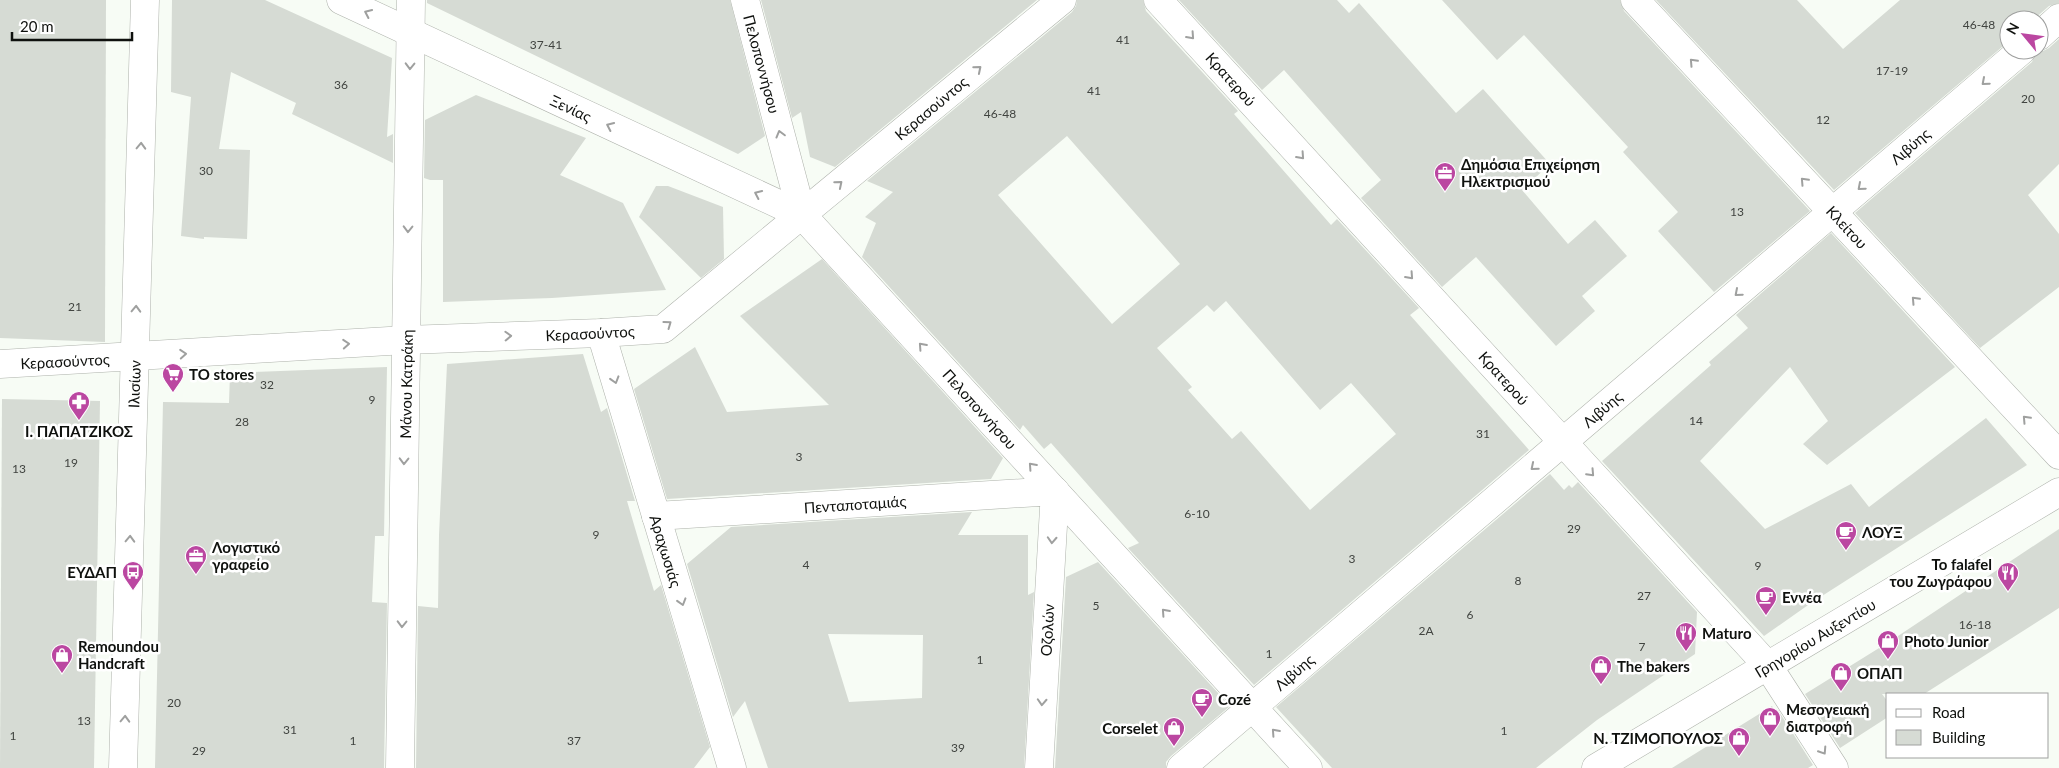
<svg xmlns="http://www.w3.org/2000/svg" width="2059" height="768" viewBox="0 0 2059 768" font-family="Lato,sans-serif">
  <rect width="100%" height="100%" fill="#f7fcf5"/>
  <g fill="#d6dbd4" fill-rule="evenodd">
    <path d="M 0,0 L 106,0 L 105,342 L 0,338 Z"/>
    <path d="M 172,0 L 265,0 L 392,58 L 387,137 L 393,134 L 393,163 L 292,114 L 296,103 L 231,72 L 219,149 L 250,150 L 247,239 L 204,237 L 204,239 L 181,236 L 191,97 L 171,92 Z"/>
    <path d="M 427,0 L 730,0 L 765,136 L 738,154 L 427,3 Z"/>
    <path d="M 761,0 L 1037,0 L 835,167 L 810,157 L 801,112 L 792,118 Z"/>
    <path d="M 1077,0 L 1143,0 L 1146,11 L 1238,111 L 1234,114 L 1331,225 L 1337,219 L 1419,308 L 1410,315 L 1529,450 L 1254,685 L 1128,548 L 1139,543 L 1051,443 L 1044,449 L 1023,425 L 1020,430 L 862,257 L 876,223 L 865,217 L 893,192 L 867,181 L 1072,12 L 1076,6 ZM 1067,136 L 1180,264 L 1112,324 L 998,195 ZM 1226,301 L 1320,410 L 1351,383 L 1396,434 L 1310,510 L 1241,431 L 1232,439 L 1188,390 L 1192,387 L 1157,348 L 1207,305 L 1214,312 Z"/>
    <path d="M 1179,0 L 1337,0 L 1349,13 L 1359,3 L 1456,113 L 1483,89 L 1550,164 L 1522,190 L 1568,244 L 1595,220 L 1627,256 L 1582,296 L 1595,311 L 1556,346 L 1476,257 L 1442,287 L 1361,198 L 1381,180 L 1284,70 L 1262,90 Z"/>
    <path d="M 1442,0 L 1620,0 L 1624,11 L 1810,211 L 1714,292 L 1658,231 L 1678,212 L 1623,152 L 1628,147 L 1524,35 L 1497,60 Z"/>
    <path d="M 1656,0 L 1797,0 L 1843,49 L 1900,0 L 2059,0 L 2059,3 L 2049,6 L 2033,20 L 2009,20 L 2009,41 L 1834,190 Z"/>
    <path d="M 2059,39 L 2059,164 L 2028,195 L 2059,234 L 2059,287 L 1980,348 L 1855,213 L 2032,62 L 2037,51 L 2043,51 L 2049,48 Z"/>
    <path d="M 476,95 L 586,138 L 560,175 L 623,203 L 666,290 L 552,298 L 443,302 L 443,180 L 430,180 L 424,178 L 425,120 Z"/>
    <path d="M 656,186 L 668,186 L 723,207 L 724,259 L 701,278 L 639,217 Z"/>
    <path d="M 1831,233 L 1955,367 L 1827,465 L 1803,444 L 1828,421 L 1790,367 L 1700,461 L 1765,529 L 1851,484 L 1869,507 L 1986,418 L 2027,465 L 1811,603 L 1764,636 L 1602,461 L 1711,365 L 1709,362 L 1748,328 L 1736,315 Z"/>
    <path d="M 822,259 L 1003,458 L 991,479 L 667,499 L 634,389 L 695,347 L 727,412 L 829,405 L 740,316 Z"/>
    <path d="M 583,354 L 601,412 L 607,408 L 635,501 L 627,501 L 640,545 L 654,591 L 661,585 L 710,747 L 694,768 L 416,768 L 418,606 L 438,608 L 439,535 L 447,364 Z"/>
    <path d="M 387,367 L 384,536 L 375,536 L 372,602 L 387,603 L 384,768 L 155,768 L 163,402 L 229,403 L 230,373 Z"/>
    <path d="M 2,399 L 100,401 L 94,768 L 0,768 Z"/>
    <path d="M 1550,474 L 1564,490 L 1569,485 L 1572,488 L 1578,482 L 1697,612 L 1695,654 L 1597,720 L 1536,768 L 1332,768 L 1276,707 Z"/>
    <path d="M 972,512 L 958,535 L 1028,535 L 1028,595 L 1034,592 L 1024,768 L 768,768 L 745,701 L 733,717 L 687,564 L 731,527 ZM 828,634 L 923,635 L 922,698 L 849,702 Z"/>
    <path d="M 2059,529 L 2059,608 L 1924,694 L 1882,694 L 1888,702 L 1888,717 L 1840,748 L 1805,694 L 1892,640 Z"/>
    <path d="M 1098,562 L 1230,706 L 1171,756 L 1166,762 L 1166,768 L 1055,768 L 1066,577 Z"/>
    <path d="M 1772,706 L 1775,712 L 1778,710 L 1813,765 L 1808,768 L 1672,768 Z"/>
  </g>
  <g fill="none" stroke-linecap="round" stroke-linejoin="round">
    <g stroke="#aeb2ab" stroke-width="29">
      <g id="street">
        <path d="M 341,0 L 802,215"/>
        <path d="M 745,0 L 802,215 L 1308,768"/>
        <path d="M 1158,0 L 1768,666 L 1834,768"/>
        <path d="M 1635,0 L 2059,455"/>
        <path d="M 2039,36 L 2059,18"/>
        <path d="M 601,333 L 732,768"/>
        <path d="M 0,364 L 406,340 L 601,333 L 663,329 L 1062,0"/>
        <path d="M 656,516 L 1055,491 L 1039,768"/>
        <path d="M 400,768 L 411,0"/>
        <path d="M 1181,768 L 2022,50"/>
      </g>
    </g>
    <g stroke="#aeb2ab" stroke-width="29">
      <g id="secondary">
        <path d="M 123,768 L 145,0"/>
        <path d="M 1596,768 L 2059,492"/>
      </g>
    </g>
    <use href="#street" stroke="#fff" stroke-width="28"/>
    <use href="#secondary" stroke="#fff" stroke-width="28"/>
  </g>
  <defs><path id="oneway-chevron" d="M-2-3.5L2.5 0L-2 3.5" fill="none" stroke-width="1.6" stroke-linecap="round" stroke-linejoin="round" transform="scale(1.25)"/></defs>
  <g stroke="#9fa09f">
    <use href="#oneway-chevron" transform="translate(368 13) rotate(-155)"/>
    <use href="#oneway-chevron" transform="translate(1191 36) rotate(48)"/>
    <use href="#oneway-chevron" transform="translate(1693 62) rotate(-133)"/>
    <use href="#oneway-chevron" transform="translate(410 66) rotate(91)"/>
    <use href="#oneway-chevron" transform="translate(978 69) rotate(-40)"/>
    <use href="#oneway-chevron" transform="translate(1985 82) rotate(139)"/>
    <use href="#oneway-chevron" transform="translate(610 126) rotate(-155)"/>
    <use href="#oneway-chevron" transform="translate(780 134) rotate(-105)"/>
    <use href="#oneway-chevron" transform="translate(141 146) rotate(-88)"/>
    <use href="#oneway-chevron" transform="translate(1301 156) rotate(48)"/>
    <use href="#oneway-chevron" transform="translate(1804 181) rotate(-133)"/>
    <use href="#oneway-chevron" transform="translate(839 184) rotate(-40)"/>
    <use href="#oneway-chevron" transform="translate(1861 187) rotate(139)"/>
    <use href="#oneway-chevron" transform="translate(758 194) rotate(-155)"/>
    <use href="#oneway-chevron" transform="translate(408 229) rotate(91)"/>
    <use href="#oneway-chevron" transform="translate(1410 276) rotate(48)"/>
    <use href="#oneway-chevron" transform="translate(1738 293) rotate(139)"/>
    <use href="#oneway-chevron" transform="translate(1915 300) rotate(-133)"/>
    <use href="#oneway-chevron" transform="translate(136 309) rotate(-88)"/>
    <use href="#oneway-chevron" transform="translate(668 324) rotate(-36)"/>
    <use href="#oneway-chevron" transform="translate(508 336) rotate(-2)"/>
    <use href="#oneway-chevron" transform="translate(346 344) rotate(-4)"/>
    <use href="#oneway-chevron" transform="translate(922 346) rotate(-132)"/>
    <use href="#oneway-chevron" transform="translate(183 354) rotate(-4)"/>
    <use href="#oneway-chevron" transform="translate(615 380) rotate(73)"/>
    <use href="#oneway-chevron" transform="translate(2026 419) rotate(-133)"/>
    <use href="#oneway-chevron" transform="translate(404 461) rotate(91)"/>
    <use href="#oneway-chevron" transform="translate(1032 466) rotate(-132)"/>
    <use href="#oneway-chevron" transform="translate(1534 467) rotate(140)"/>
    <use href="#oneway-chevron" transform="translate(1591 473) rotate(47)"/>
    <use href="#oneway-chevron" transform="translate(130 539) rotate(-88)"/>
    <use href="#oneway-chevron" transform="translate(1052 540) rotate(93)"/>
    <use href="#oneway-chevron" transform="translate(682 602) rotate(73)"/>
    <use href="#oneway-chevron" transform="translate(1165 612) rotate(-132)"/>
    <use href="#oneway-chevron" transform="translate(402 624) rotate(91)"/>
    <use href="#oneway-chevron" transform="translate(1042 702) rotate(93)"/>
    <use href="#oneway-chevron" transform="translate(125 719) rotate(-88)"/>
    <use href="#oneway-chevron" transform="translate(1275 732) rotate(-132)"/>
    <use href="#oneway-chevron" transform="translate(1823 751) rotate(57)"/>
  </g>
  <defs>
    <g id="office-pin" transform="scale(1.125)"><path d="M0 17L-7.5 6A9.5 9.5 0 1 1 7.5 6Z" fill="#bb47a1" stroke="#fff"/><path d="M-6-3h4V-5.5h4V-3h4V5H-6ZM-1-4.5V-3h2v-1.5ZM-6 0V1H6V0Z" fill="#fff"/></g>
    <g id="supermarket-pin" transform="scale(1.125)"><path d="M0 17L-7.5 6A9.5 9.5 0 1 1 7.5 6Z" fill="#bb47a1" stroke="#fff"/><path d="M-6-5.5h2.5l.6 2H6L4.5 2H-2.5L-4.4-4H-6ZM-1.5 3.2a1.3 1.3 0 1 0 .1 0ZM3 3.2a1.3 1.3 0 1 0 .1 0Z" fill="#fff"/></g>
    <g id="pharmacy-pin" transform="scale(1.125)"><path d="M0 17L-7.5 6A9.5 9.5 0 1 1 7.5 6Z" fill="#bb47a1" stroke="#fff"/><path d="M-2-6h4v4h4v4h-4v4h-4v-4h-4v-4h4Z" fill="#fff"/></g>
    <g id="cafe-pin" transform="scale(1.125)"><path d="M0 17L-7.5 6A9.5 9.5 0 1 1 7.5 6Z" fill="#bb47a1" stroke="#fff"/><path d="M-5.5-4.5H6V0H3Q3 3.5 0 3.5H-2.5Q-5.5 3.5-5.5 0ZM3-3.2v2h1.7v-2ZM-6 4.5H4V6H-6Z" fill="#fff"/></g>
    <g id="bus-pin" transform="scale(1.125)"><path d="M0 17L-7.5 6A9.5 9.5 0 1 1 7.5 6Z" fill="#bb47a1" stroke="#fff"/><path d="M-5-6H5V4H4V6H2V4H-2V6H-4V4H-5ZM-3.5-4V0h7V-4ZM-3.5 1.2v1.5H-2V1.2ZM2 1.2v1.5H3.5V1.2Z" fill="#fff"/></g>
    <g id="restaurant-pin" transform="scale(1.125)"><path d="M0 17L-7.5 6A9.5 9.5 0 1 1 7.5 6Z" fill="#bb47a1" stroke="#fff"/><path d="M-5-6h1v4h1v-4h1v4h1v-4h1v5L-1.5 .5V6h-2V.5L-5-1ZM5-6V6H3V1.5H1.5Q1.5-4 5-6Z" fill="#fff"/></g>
    <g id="shop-pin" transform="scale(1.125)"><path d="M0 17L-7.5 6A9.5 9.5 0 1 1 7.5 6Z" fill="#bb47a1" stroke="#fff"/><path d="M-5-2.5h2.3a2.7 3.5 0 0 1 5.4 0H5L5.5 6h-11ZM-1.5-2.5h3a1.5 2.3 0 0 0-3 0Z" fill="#fff"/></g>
  </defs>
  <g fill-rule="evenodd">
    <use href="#office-pin" x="1445" y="173"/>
    <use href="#supermarket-pin" x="173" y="374"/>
    <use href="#pharmacy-pin" x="79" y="402"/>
    <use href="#cafe-pin" x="1846" y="532"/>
    <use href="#office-pin" x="196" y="556"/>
    <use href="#bus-pin" x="133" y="572"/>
    <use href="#restaurant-pin" x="2008" y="573"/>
    <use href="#cafe-pin" x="1766" y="597"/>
    <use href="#restaurant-pin" x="1686" y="633"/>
    <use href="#shop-pin" x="1888" y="641"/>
    <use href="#shop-pin" x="62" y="655"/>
    <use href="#shop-pin" x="1601" y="666"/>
    <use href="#shop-pin" x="1841" y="673"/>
    <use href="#cafe-pin" x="1202" y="699"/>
    <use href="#shop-pin" x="1770" y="718"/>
    <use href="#shop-pin" x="1174" y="728"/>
    <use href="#shop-pin" x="1739" y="738"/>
  </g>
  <g text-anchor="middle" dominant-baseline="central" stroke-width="5" stroke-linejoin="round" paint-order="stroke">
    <g font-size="12" fill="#414440">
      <text x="1979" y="24">46-48</text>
      <text x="1123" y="39">41</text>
      <text x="546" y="44">37-41</text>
      <text x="1892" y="70">17-19</text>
      <text x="341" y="84">36</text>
      <text x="1094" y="90">41</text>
      <text x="2028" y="98">20</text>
      <text x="1000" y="113">46-48</text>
      <text x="1823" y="119">12</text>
      <text x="206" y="170">30</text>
      <text x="1737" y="211">13</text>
      <text x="75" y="306">21</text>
      <text x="267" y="384">32</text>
      <text x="372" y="399">9</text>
      <text x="1696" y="420">14</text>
      <text x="242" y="421">28</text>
      <text x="1483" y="433">31</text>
      <text x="799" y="456">3</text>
      <text x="71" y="462">19</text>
      <text x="19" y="468">13</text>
      <text x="1197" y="513">6-10</text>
      <text x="1574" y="528">29</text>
      <text x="596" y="534">9</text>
      <text x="1352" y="558">3</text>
      <text x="806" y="564">4</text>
      <text x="1758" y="565">9</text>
      <text x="1518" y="580">8</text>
      <text x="1644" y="595">27</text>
      <text x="1096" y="605">5</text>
      <text x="1470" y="614">6</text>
      <text x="1975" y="624">16-18</text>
      <text x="1426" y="630">2Α</text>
      <text x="1642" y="646">7</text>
      <text x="1269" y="653">1</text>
      <text x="980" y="659">1</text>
      <text x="174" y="702">20</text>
      <text x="84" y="720">13</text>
      <text x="290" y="729">31</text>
      <text x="1504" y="730">1</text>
      <text x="13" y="735">1</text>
      <text x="353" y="740">1</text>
      <text x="574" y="740">37</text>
      <text x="958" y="747">39</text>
      <text x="199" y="750">29</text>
    </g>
    <g font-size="15" fill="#0f110e" stroke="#fff">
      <text transform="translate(762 64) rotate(75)">Πελοποννήσου</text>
      <text transform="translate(1231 79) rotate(48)">Κρατερού</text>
      <text transform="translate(571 108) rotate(25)">Ξενίας</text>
      <text transform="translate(931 108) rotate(-40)">Κερασούντος</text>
      <text transform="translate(1910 146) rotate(-41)">Λιβύης</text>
      <text transform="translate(1847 227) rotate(47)">Κλείτου</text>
      <text transform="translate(590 333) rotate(-3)">Κερασούντος</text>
      <text transform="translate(65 361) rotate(-3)">Κερασούντος</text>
      <text transform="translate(1504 378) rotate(48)">Κρατερού</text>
      <text transform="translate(134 384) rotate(-88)">Ιλισίων</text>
      <text transform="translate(406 384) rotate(-89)">Μάνου Κατράκη</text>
      <text transform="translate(980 409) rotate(48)">Πελοποννήσου</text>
      <text transform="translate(1602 409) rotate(-41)">Λιβύης</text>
      <text transform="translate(855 504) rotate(-4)">Πενταποταμιάς</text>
      <text transform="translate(666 551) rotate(73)">Αραχωσιάς</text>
      <text transform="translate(1047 630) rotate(-87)">Οζολών</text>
      <text transform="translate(1815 638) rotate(-31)">Γρηγορίου Αυξεντίου</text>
      <text transform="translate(1294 672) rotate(-41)">Λιβύης</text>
    </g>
    <g font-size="15" font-weight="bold" fill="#0f110e" stroke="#fff" text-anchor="start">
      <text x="1461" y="164">Δημόσια Επιχείρηση<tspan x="1461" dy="17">Ηλεκτρισμού</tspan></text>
      <text x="189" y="374">TO stores</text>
      <text x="79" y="431" text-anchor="middle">Ι. ΠΑΠΑΤΖΙΚΟΣ</text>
      <text x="1862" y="532">ΛΟΥΞ</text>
      <text x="212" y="547">Λογιστικό<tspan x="212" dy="17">γραφείο</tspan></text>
      <text x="1992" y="564" text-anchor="end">Το falafel<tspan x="1992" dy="17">του Ζωγράφου</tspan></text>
      <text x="117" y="572" text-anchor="end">ΕΥΔΑΠ</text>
      <text x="1782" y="597">Εννέα</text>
      <text x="1702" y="633">Maturo</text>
      <text x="1904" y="641">Photo Junior</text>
      <text x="78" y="646">Remoundou<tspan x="78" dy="17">Handcraft</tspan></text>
      <text x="1617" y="666">The bakers</text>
      <text x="1857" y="673">ΟΠΑΠ</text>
      <text x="1218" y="699">Cozé</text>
      <text x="1786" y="709">Μεσογειακή<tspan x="1786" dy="17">διατροφή</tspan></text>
      <text x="1158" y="728" text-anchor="end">Corselet</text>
      <text x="1723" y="738" text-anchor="end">Ν. ΤΖΙΜΟΠΟΥΛΟΣ</text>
    </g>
  </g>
  <rect x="1886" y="693" width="162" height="65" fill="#ffffff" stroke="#9fa09f"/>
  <rect x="1896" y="709" width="25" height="8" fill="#ffffff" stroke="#9fa09f"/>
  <text x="1932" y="718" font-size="15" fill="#0f110e">Road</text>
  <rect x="1896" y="730" width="25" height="15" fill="#d6dbd4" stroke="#9fa09f"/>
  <text x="1932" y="743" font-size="15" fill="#0f110e">Building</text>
  <g transform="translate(2024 35) rotate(299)"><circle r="24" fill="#ffffff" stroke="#9fa09f"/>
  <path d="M0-4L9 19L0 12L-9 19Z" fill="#bb47a1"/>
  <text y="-8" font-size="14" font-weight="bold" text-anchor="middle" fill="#0f110e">N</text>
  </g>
  <path d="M12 32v8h120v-8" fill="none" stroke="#0f110e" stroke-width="2.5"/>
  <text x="20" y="32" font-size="15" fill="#0f110e" stroke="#ffffff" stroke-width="4" paint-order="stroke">20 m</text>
</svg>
